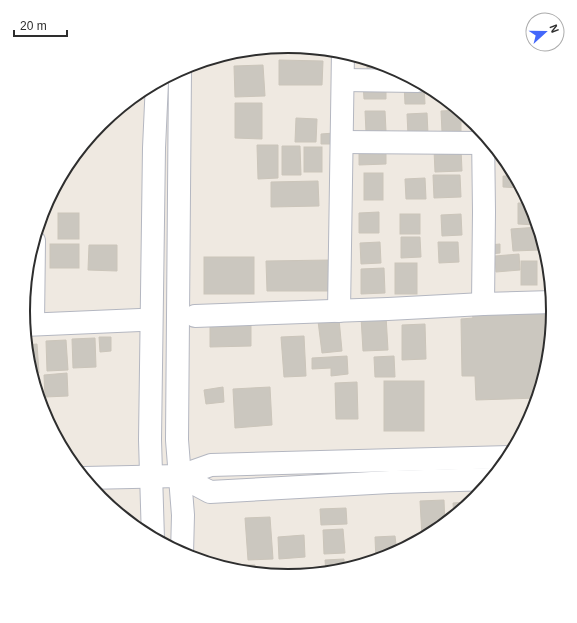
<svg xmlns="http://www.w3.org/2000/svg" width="577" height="623" viewBox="0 0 577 623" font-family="Arial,sans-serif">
  <rect width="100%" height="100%" fill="#efe9e1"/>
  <g fill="#cbc7bf" stroke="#cbc5ba">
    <path d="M 367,59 L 387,65 L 387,67 L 367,68 Z"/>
    <path d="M 279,60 L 323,61 L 322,85 L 279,85 Z"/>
    <path d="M 263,65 L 265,96 L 235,97 L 234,66 Z"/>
    <path d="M 363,83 L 386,83 L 386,99 L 364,99 Z"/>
    <path d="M 404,84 L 424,85 L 425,104 L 405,104 Z"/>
    <path d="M 440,94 L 451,103 L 440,103 Z"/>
    <path d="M 235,103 L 262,103 L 262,139 L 235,138 Z"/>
    <path d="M 460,110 L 461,111 L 461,131 L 442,132 L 441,111 Z"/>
    <path d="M 365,111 L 385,111 L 386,131 L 366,132 Z"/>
    <path d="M 427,113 L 428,134 L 408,135 L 407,114 Z"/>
    <path d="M 296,118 L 317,119 L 316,142 L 295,142 Z"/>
    <path d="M 334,133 L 335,144 L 321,144 L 321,134 Z"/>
    <path d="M 386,142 L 386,164 L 359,165 L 359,143 Z"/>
    <path d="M 257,145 L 278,145 L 278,178 L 258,179 Z"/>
    <path d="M 282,146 L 300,146 L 301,175 L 282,175 Z"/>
    <rect x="304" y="147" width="18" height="25"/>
    <path d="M 461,149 L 462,171 L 435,172 L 434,150 Z"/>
    <rect x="364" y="173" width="19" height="27"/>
    <path d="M 433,175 L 460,175 L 461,197 L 434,198 Z"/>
    <path d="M 503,176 L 516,176 L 521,188 L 503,187 Z"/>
    <path d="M 425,178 L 426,199 L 406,199 L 405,179 Z"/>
    <path d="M 318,181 L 319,206 L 271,207 L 271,182 Z"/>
    <path d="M 518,203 L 530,203 L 534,210 L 536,218 L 536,225 L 518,224 Z"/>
    <path d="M 379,212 L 379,233 L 359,233 L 359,213 Z"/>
    <rect x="58" y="213" width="21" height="26"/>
    <rect x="400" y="214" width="20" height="20"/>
    <path d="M 461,214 L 462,235 L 442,236 L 441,215 Z"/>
    <path d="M 539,227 L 540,250 L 513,251 L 511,229 Z"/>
    <path d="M 401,237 L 420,237 L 421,257 L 401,258 Z"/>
    <path d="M 380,242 L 381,263 L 361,264 L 360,243 Z"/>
    <path d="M 438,242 L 458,242 L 459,262 L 439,263 Z"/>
    <rect x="50" y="244" width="29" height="24"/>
    <path d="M 500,244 L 500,253 L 490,254 L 489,245 Z"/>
    <path d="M 89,245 L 117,245 L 117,271 L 88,270 Z"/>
    <path d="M 519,254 L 520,270 L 496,272 L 495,256 Z"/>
    <rect x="204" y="257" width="50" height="37"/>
    <path d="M 331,260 L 331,291 L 267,291 L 266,261 Z"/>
    <rect x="521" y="261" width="16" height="24"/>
    <rect x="395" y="263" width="22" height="31"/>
    <path d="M 384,268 L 385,293 L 361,294 L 361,269 Z"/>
    <path d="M 554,312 L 549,364 L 538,398 L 476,400 L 475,376 L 462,376 L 461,319 L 473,318 L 472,313 Z"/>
    <path d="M 386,316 L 388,350 L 363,351 L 361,317 Z"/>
    <path d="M 339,319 L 342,351 L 322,353 L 318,321 Z"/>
    <path d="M 251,321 L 251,346 L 210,347 L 210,323 Z"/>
    <path d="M 425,324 L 426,359 L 402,360 L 402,325 Z"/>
    <path d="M 304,336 L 306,376 L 284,377 L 281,337 Z"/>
    <path d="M 99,337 L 111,337 L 111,351 L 100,352 Z"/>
    <path d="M 95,338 L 96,367 L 73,368 L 72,339 Z"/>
    <path d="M 66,340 L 68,370 L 47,371 L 46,341 Z"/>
    <path d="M 37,344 L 39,373 L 31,373 L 28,363 L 26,345 Z"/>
    <path d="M 347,356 L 348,374 L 331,376 L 331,368 L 312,369 L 312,358 Z"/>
    <path d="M 394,356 L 395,377 L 375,377 L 374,357 Z"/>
    <path d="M 67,373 L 68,396 L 45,397 L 44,375 Z"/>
    <rect x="384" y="381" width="40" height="50"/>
    <path d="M 357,382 L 358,419 L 336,419 L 335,383 Z"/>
    <path d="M 223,387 L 224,402 L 206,404 L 204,390 Z"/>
    <path d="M 270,387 L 272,425 L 235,428 L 233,389 Z"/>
    <path d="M 444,500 L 445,525 L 436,532 L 428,536 L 422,537 L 420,501 Z"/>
    <path d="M 466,502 L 466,508 L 454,518 L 453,503 Z"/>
    <path d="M 346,508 L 347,524 L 321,525 L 320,509 Z"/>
    <path d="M 270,517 L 273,559 L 248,560 L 245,518 Z"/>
    <path d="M 343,529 L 345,553 L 324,554 L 323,530 Z"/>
    <path d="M 304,535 L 305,557 L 279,559 L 278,537 Z"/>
    <path d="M 395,536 L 397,553 L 390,557 L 376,561 L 375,537 Z"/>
    <path d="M 344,559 L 344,571 L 326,573 L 325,560 Z"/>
    <path d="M 236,565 L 255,565 L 255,574 L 237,572 Z"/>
  </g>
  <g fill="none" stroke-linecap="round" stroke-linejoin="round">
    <g stroke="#b4b7c1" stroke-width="24">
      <g id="minor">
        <path d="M 180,70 L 177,440 L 183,515 L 182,554"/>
        <path d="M 343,80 L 418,81"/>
        <path d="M 342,142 L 483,143"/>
        <path d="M 483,304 L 484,212 L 483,132"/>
        <path d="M 339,311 L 343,52"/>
        <path d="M 195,316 L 388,309 L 483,304 L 553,302"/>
        <path d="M 33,324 L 34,241"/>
        <path d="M 24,325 L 140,320"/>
        <path d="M 180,476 L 210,492 L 390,482 L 493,479"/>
        <path d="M 84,478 L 180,476 L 211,465 L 510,457"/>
        <path d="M 153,539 L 150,440 L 154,148 L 157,82"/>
      </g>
    </g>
    <use href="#minor" stroke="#fff" stroke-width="22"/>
  </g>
  <path d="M0 0H577V623H0ZM30 311a258 258 0 1 1 516 0a258 258 0 1 1-516 0Z" fill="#fff" fill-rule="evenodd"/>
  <path fill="none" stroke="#2e2e2e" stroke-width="2" d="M30 311a258 258 0 1 1 516 0a258 258 0 1 1-516 0Z"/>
  <g transform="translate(545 32) rotate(69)"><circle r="19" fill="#ffffff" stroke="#ababab"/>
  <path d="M0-3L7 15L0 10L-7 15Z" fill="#4367fa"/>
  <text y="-6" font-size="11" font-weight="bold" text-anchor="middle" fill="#2e2e2e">N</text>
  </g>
  <path d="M14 30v6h53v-6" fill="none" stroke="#2e2e2e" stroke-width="2"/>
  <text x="20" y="30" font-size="12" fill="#2e2e2e" stroke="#ffffff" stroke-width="3" paint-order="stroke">20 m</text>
</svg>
